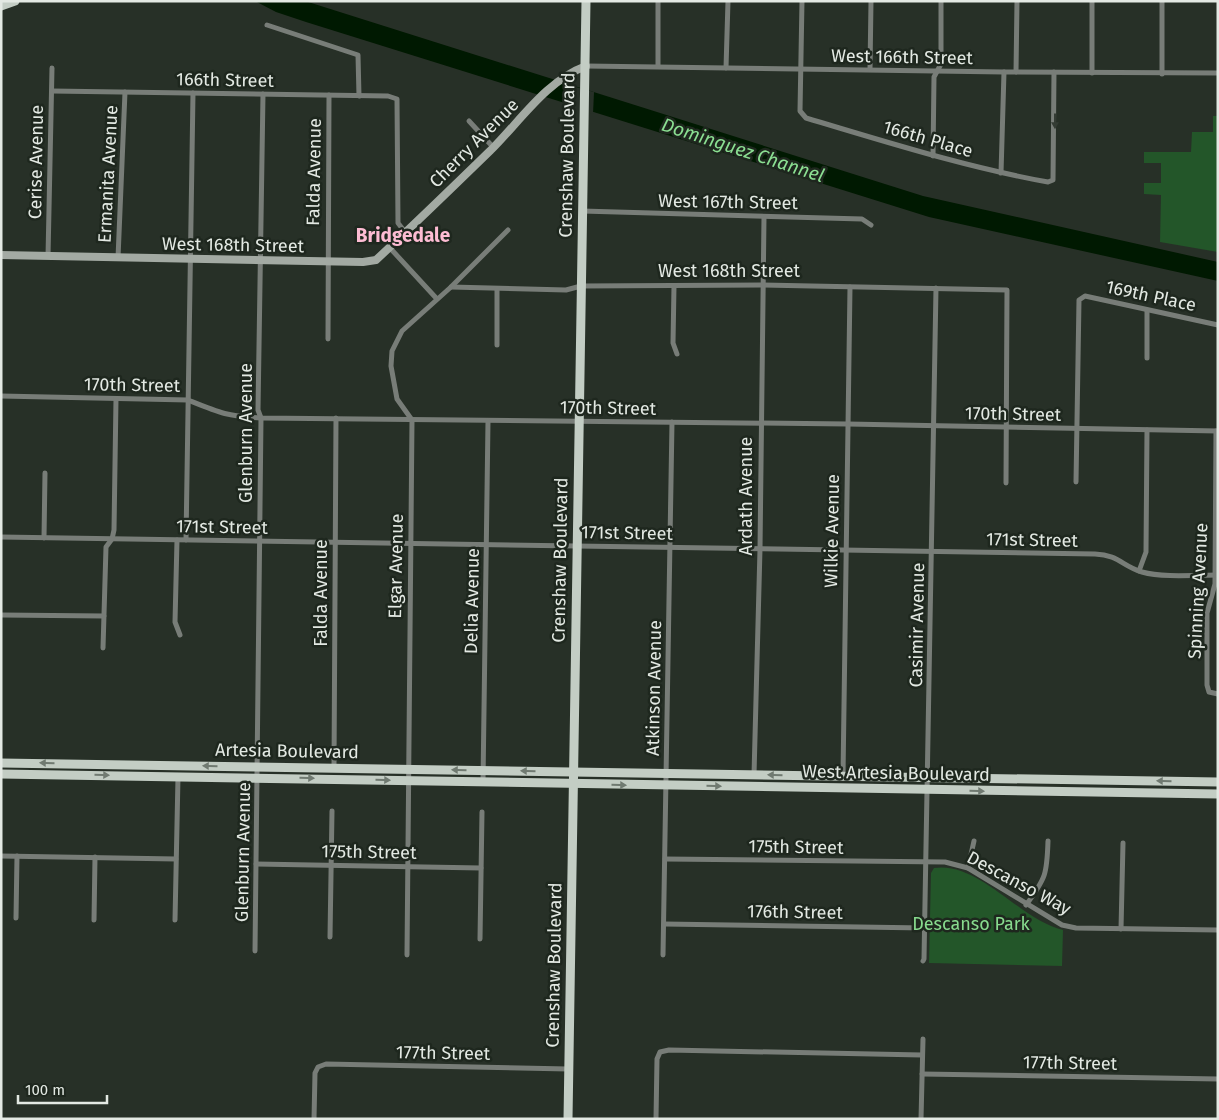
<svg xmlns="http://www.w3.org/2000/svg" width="1219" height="1120" viewBox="0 0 1219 1120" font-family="'Fira Sans',sans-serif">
  <rect width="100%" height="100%" fill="#273027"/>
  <g fill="#235629">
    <path d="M 1213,116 L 1218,116 L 1218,252 L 1160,242 L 1161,195 L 1144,194 L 1144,183 L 1161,183 L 1161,163 L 1144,163 L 1144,152 L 1191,152 L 1192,132 L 1213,132 Z"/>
    <path d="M 934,868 C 979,861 1020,920 1063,930 L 1062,966 L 929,963 L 931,873 Z"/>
  </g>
  <path fill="#001901" d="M 255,1 L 305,1 L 923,196 L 1218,262 L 1218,281 L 929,217 L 306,22 L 276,12 Z"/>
  <path fill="#273027" d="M 572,86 L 594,92 L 593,114 L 572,107 Z"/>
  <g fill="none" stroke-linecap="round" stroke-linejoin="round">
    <g stroke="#787d78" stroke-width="5">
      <path d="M 658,1 L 658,66"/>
      <path d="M 802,1 L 800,111 L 806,118 C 887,142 965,167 1048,182 L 1053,180 L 1054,72"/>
      <path d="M 1162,1 L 1162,74"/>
      <path d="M 267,25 L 358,55 L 359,96"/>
      <path d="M 586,66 L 1004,72 L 1218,73"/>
      <path d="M 726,68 L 728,1"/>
      <path d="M 870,69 L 871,1"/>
      <path d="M 1016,72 L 1017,1"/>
      <path d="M 1092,73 L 1092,1"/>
      <path d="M 52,91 L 388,96 L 397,99 L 398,223 L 405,232"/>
      <path d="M 469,121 L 493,147"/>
      <path d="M 933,156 L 934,77 L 941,64 L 941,1"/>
      <path d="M 1001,173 L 1004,72"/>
      <path d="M 582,211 L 862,219 L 871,225"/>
      <path d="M 390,248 L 437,299"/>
      <path d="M 48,256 L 52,68"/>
      <path d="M 118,258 L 125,92"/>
      <path d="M 674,286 L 673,343 L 677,354"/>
      <path d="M 451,287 L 566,290 L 581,286 L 763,285 L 1007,290 L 1006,483"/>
      <path d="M 497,289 L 497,345"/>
      <path d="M 328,339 L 329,95"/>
      <path d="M 1147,358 L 1147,310"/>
      <path d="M 1,396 L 188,400 C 220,413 226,416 261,418 L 848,424 L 1218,431"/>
      <path d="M 1216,431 L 1215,584 L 1207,613 L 1207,685 L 1209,692 L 1218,694"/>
      <path d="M 1076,482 L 1079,300 L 1085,296 L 1218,325"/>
      <path d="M 1,537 L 1095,554 C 1119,555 1122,566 1142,572 C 1163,578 1196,575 1218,575"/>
      <path d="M 44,538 L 45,473"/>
      <path d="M 177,540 L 175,622 L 180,635"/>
      <path d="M 186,540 L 193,93"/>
      <path d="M 1139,571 L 1146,552 L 1147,430"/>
      <path d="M 1,615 L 104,616"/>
      <path d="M 103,648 L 106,547 L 112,539 L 114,530 L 116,399"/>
      <path d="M 334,768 L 336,418"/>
      <path d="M 754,775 L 760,549 L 764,217"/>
      <path d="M 843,776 L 850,287"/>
      <path d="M 483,782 L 488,421"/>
      <path d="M 1,856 L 176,859"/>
      <path d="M 665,859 L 945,862 L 968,868 L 1062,925 L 1076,928 L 1218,930"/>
      <path d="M 256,864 L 481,868"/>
      <path d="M 968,868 L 974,841"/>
      <path d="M 1026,905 C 1046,878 1047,874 1048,841"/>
      <path d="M 16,918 L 17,856"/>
      <path d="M 94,920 L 95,857"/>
      <path d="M 175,920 L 178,777"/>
      <path d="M 664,924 L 925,928"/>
      <path d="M 1121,929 L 1123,843"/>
      <path d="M 330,937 L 332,811"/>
      <path d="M 480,939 L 482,812"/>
      <path d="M 255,951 L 261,418 L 258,410 L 263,94"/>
      <path d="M 407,955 L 412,420 L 397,399 L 391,366 L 392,351 L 402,331 L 451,287 L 508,230"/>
      <path d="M 663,955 L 672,422"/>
      <path d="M 923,961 L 924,959 L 936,288"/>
      <path d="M 922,1074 L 1218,1079"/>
      <path d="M 314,1119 L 315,1073 L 318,1067 L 326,1064 L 568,1069"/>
      <path d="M 656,1119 L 657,1059 L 660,1052 L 669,1050 L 922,1055"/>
      <path d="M 921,1119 L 923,1039"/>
    </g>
    <path stroke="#a3aaa3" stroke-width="8" d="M 1,255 L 363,262 L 376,260 C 415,224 454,186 492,149 C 521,120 546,81 586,66"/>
    <g stroke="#c3cdc4" stroke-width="9">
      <path d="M 1,6 L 15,1"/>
      <path d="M 1,763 L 1218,782"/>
      <path d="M 1,774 L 1218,794"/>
      <path d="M 568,1119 L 586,1"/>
    </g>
  </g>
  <defs><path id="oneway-solid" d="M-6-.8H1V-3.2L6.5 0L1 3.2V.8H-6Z" transform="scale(1.25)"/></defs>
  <use fill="#343c34" href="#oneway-solid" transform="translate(1055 121) rotate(90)"/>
  <g fill="#707a71">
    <use href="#oneway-solid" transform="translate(47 763) rotate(-179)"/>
    <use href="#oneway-solid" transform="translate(210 766) rotate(-179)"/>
    <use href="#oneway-solid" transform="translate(459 770) rotate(-179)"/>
    <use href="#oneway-solid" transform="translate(528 771) rotate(-179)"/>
    <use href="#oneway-solid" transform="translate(102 775) rotate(1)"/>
    <use href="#oneway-solid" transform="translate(775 775) rotate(-179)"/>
    <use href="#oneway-solid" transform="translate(307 778) rotate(1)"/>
    <use href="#oneway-solid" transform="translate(383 780) rotate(2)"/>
    <use href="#oneway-solid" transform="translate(1164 781) rotate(-179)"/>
    <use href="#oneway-solid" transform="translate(619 785) rotate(1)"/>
    <use href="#oneway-solid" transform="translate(714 786) rotate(1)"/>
    <use href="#oneway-solid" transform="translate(977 791) rotate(1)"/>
  </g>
  <g text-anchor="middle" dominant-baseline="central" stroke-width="5" stroke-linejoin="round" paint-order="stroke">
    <g font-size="18" fill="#e3e9e3" stroke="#1e271e">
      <text transform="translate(902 57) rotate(1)">West 166th Street</text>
      <text transform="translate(225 80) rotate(1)">166th Street</text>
      <text transform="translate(928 139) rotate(16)">166th Place</text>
      <text transform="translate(474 143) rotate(-45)">Cherry Avenue</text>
      <text transform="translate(567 155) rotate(-89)">Crenshaw Boulevard</text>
      <text transform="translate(36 162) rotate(-89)">Cerise Avenue</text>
      <text transform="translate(314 172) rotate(-89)">Falda Avenue</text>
      <text transform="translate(108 174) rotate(-87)">Ermanita Avenue</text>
      <text transform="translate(728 202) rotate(1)">West 167th Street</text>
      <text transform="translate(233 245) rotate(1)">West 168th Street</text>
      <text x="729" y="271">West 168th Street</text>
      <text transform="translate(1151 296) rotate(12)">169th Place</text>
      <text transform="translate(132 385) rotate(1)">170th Street</text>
      <text transform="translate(608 408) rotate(1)">170th Street</text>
      <text transform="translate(1013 414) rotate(1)">170th Street</text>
      <text transform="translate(246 433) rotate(-90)">Glenburn Avenue</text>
      <text transform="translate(746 496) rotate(-90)">Ardath Avenue</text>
      <text transform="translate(222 527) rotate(1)">171st Street</text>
      <text transform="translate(832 531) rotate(-89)">Wilkie Avenue</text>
      <text transform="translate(627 533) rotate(1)">171st Street</text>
      <text transform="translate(1032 540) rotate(1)">171st Street</text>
      <text transform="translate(560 560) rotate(-89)">Crenshaw Boulevard</text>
      <text transform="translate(396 566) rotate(-89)">Elgar Avenue</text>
      <text transform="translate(1198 591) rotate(-87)">Spinning Avenue</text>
      <text transform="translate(321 593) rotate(-90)">Falda Avenue</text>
      <text transform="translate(472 601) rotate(-89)">Delia Avenue</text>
      <text transform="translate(917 625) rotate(-89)">Casimir Avenue</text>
      <text transform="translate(654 688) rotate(-89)">Atkinson Avenue</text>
      <text transform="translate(287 751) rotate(1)">Artesia Boulevard</text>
      <text transform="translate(896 773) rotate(1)">West Artesia Boulevard</text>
      <text transform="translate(796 847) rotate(1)">175th Street</text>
      <text transform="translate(243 852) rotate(-89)">Glenburn Avenue</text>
      <text transform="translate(369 852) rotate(1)">175th Street</text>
      <text transform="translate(1019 883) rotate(28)">Descanso Way</text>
      <text transform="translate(795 912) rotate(1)">176th Street</text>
      <text transform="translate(554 965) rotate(-89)">Crenshaw Boulevard</text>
      <text transform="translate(443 1053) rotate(1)">177th Street</text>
      <text transform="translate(1070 1063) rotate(1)">177th Street</text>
    </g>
    <g font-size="18" fill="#88db8e" stroke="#1e271e">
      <text x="971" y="924">Descanso Park</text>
    </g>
    <g font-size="19" font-style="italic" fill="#8bdf92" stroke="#1e271e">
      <text transform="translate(743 150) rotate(18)">Dominguez Channel</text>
    </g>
    <g font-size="19" font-weight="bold" fill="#fdbcd3" stroke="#1e271e">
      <text x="403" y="235">Bridgedale</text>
    </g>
  </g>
  <rect width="1219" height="1120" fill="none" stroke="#e3e9e3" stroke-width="5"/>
  <path d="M18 1095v8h89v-8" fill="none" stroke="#e3e9e3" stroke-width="2.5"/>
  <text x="25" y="1095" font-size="15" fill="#e3e9e3" stroke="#1e271e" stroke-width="4" paint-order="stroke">100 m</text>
</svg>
